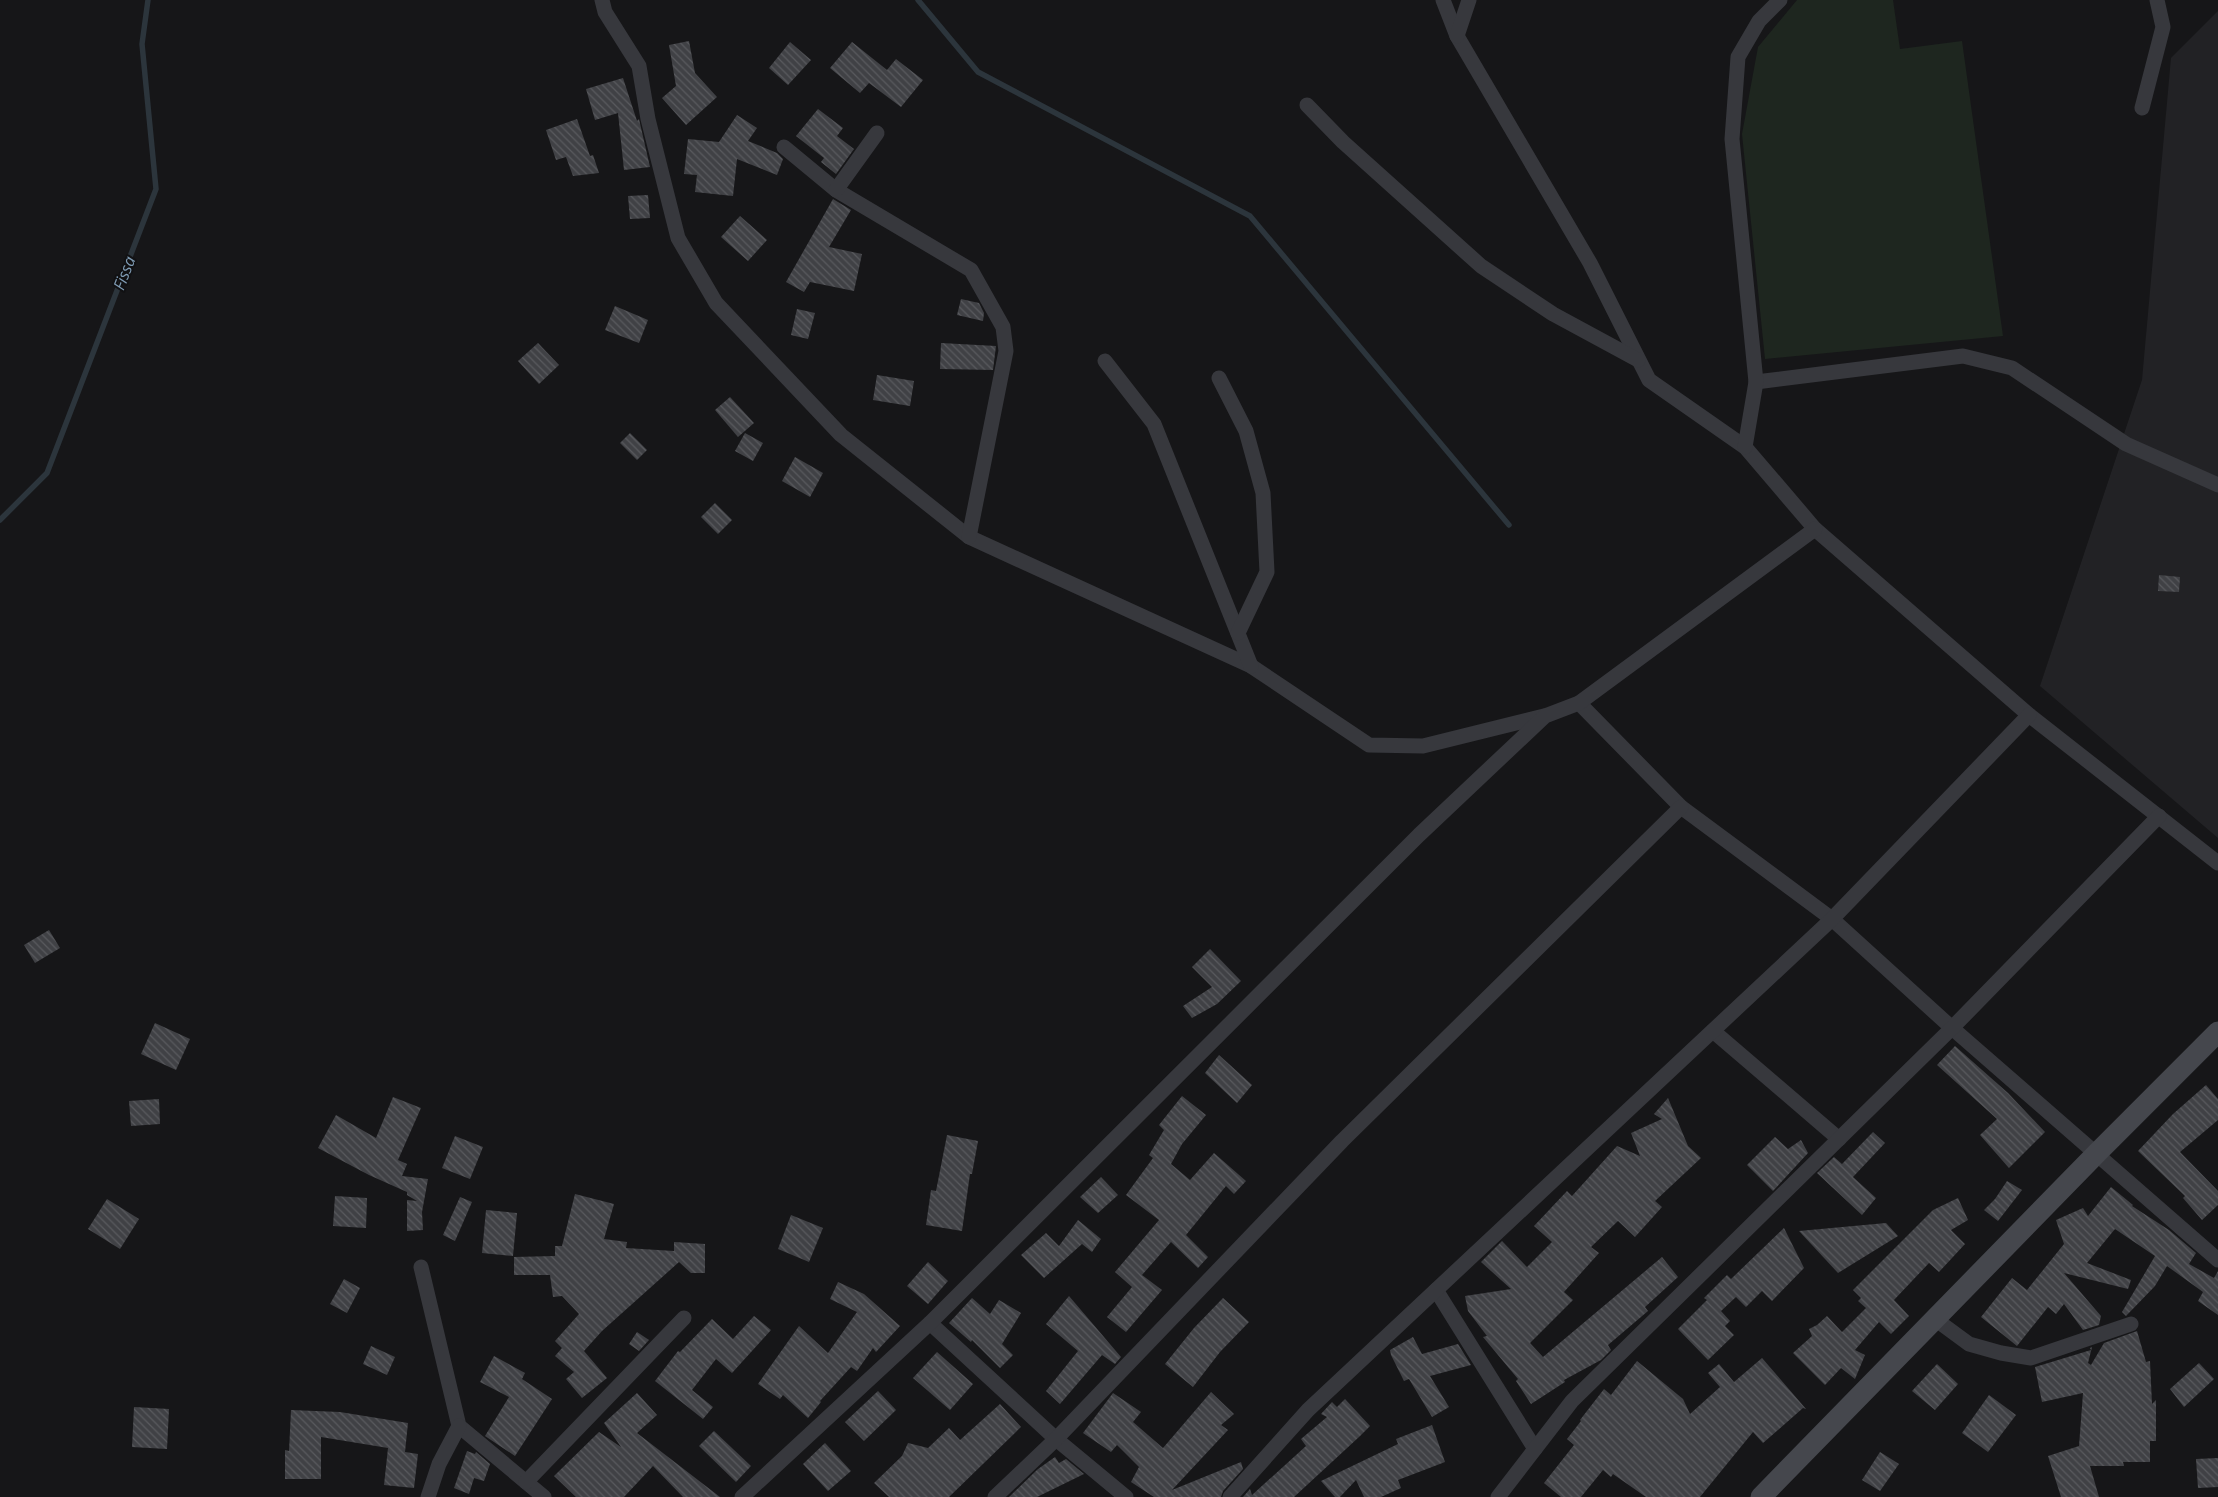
<svg xmlns="http://www.w3.org/2000/svg" width="2218" height="1497" viewBox="0 0 2218 1497" font-family="'Open Sans',sans-serif">
  <defs>
    <pattern id="building-back-hatch" width="6" height="6" patternUnits="userSpaceOnUse" patternTransform="scale(1.25)"><rect width="6" height="6" fill="#404145"/><path d="M-1 5l2 2M0 0l6 6M5-1l2 2" fill="none" stroke="#595a5e"/></pattern>
  </defs>
  <rect width="100%" height="100%" fill="#161618"/>
  <path fill="#222225" d="M 2218,11 L 2218,838 L 2040,686 L 2142,380 L 2171,58 Z"/>
  <path fill="#1e261f" d="M 1797,0 L 1893,0 L 1900,49 L 1962,41 L 2003,336 L 1765,359 L 1742,134 L 1758,47 Z"/>
  <g fill="none" stroke-linecap="round" stroke-linejoin="round">
    <g stroke="#2c353c" stroke-width="5.5">
      <path d="M 918,0 L 978,72 L 1250,216 L 1509,525"/>
      <path d="M 0,520 L 47,473 L 156,189 L 142,44 L 148,0"/>
    </g>
  </g>
  <g fill="url(#building-back-hatch)">
    <path d="M 689,41 L 695,73 L 717,97 L 686,125 L 662,98 L 676,86 L 669,45 Z"/>
    <path d="M 790,42 L 811,60 L 788,85 L 769,68 Z"/>
    <path d="M 852,42 L 887,70 L 896,59 L 923,80 L 901,107 L 869,83 L 860,93 L 830,68 Z"/>
    <path d="M 623,78 L 637,121 L 639,119 L 650,167 L 624,170 L 618,113 L 595,120 L 586,89 Z"/>
    <path d="M 818,109 L 843,128 L 837,136 L 854,149 L 836,174 L 821,162 L 824,158 L 796,136 Z"/>
    <path d="M 737,115 L 757,128 L 748,141 L 777,153 L 783,159 L 777,175 L 737,159 L 733,196 L 695,192 L 697,175 L 684,174 L 688,139 L 719,142 Z"/>
    <path d="M 577,119 L 590,156 L 593,155 L 599,173 L 573,176 L 566,157 L 556,160 L 546,130 Z"/>
    <path d="M 648,195 L 650,218 L 630,219 L 628,196 Z"/>
    <path d="M 833,199 L 851,210 L 829,247 L 862,254 L 854,291 L 810,282 L 804,292 L 786,282 Z"/>
    <path d="M 740,216 L 767,240 L 748,261 L 721,237 Z"/>
    <path d="M 961,299 L 979,303 L 984,313 L 983,321 L 957,315 Z"/>
    <path d="M 615,306 L 648,320 L 639,343 L 605,330 Z"/>
    <path d="M 797,309 L 815,313 L 808,339 L 791,335 Z"/>
    <path d="M 538,343 L 559,365 L 539,384 L 518,361 Z"/>
    <path d="M 941,343 L 996,346 L 993,370 L 940,369 Z"/>
    <path d="M 877,375 L 914,381 L 910,406 L 873,400 Z"/>
    <path d="M 730,397 L 754,423 L 738,437 L 715,410 Z"/>
    <path d="M 630,433 L 647,450 L 637,460 L 620,443 Z"/>
    <path d="M 745,433 L 763,443 L 753,461 L 735,451 Z"/>
    <path d="M 795,457 L 823,473 L 810,497 L 782,481 Z"/>
    <path d="M 715,503 L 732,520 L 718,534 L 701,517 Z"/>
    <path d="M 2159,575 L 2180,577 L 2179,592 L 2158,591 Z"/>
    <path d="M 49,930 L 60,948 L 35,963 L 24,945 Z"/>
    <path d="M 1210,949 L 1241,981 L 1217,1004 L 1192,1018 L 1183,1006 L 1212,987 L 1192,967 Z"/>
    <path d="M 155,1023 L 190,1039 L 176,1070 L 141,1054 Z"/>
    <path d="M 1955,1046 L 2008,1093 L 2045,1132 L 2009,1168 L 1980,1135 L 1997,1119 L 1937,1065 Z"/>
    <path d="M 1219,1055 L 1252,1085 L 1237,1103 L 1205,1073 Z"/>
    <path d="M 2206,1085 L 2218,1099 L 2218,1120 L 2180,1152 L 2218,1191 L 2218,1205 L 2202,1220 L 2183,1198 L 2185,1196 L 2138,1151 L 2173,1114 Z"/>
    <path d="M 1182,1096 L 1206,1115 L 1182,1144 L 1171,1164 L 1190,1180 L 1214,1153 L 1246,1181 L 1234,1194 L 1226,1186 L 1186,1235 L 1208,1257 L 1198,1268 L 1171,1242 L 1142,1275 L 1162,1290 L 1126,1332 L 1107,1317 L 1132,1287 L 1115,1272 L 1159,1220 L 1126,1195 L 1153,1158 L 1149,1155 L 1164,1130 L 1159,1125 Z"/>
    <path d="M 393,1097 L 421,1108 L 398,1160 L 407,1164 L 402,1176 L 428,1179 L 422,1212 L 423,1230 L 407,1231 L 407,1200 L 417,1201 L 407,1195 L 407,1192 L 369,1175 L 318,1148 L 336,1115 L 376,1138 Z"/>
    <path d="M 1668,1098 L 1688,1146 L 1701,1158 L 1655,1201 L 1662,1207 L 1635,1237 L 1618,1221 L 1591,1247 L 1599,1253 L 1564,1292 L 1573,1300 L 1530,1343 L 1543,1357 L 1662,1257 L 1678,1277 L 1645,1307 L 1648,1311 L 1608,1345 L 1611,1350 L 1601,1360 L 1564,1380 L 1565,1382 L 1531,1404 L 1516,1381 L 1518,1379 L 1483,1337 L 1487,1336 L 1468,1311 L 1465,1296 L 1511,1289 L 1481,1262 L 1502,1241 L 1527,1267 L 1552,1242 L 1534,1226 L 1567,1191 L 1572,1196 L 1617,1146 L 1640,1156 L 1631,1133 L 1662,1119 L 1654,1114 Z"/>
    <path d="M 159,1099 L 160,1124 L 131,1126 L 129,1101 Z"/>
    <path d="M 1873,1132 L 1885,1143 L 1853,1177 L 1876,1198 L 1862,1215 L 1817,1173 L 1834,1157 L 1842,1164 Z"/>
    <path d="M 947,1135 L 978,1141 L 972,1174 L 970,1174 L 962,1231 L 926,1225 L 931,1190 L 936,1191 Z"/>
    <path d="M 455,1136 L 483,1147 L 470,1179 L 442,1168 Z"/>
    <path d="M 1775,1137 L 1788,1149 L 1801,1140 L 1808,1153 L 1773,1191 L 1747,1165 Z"/>
    <path d="M 1101,1177 L 1118,1195 L 1098,1213 L 1080,1197 Z"/>
    <path d="M 2007,1181 L 2022,1190 L 1998,1221 L 1984,1210 L 1995,1199 Z"/>
    <path d="M 2111,1187 L 2133,1205 L 2132,1206 L 2169,1230 L 2196,1253 L 2189,1264 L 2214,1278 L 2218,1271 L 2218,1315 L 2198,1301 L 2203,1292 L 2167,1266 L 2155,1286 L 2126,1316 L 2122,1312 L 2155,1256 L 2115,1229 L 2087,1263 L 2131,1280 L 2128,1289 L 2064,1273 L 2101,1316 L 2099,1325 L 2083,1330 L 2064,1304 L 2056,1314 L 2048,1307 L 2017,1346 L 1981,1317 L 2012,1278 L 2027,1290 L 2064,1244 L 2056,1220 L 2083,1208 L 2088,1216 Z"/>
    <path d="M 575,1194 L 614,1204 L 604,1239 L 627,1242 L 626,1248 L 674,1251 L 674,1242 L 705,1244 L 705,1273 L 691,1273 L 679,1262 L 602,1331 L 584,1351 L 607,1378 L 582,1398 L 566,1379 L 574,1372 L 555,1356 L 562,1348 L 555,1341 L 579,1314 L 562,1296 L 553,1297 L 550,1275 L 514,1275 L 514,1257 L 555,1256 L 555,1246 L 562,1246 Z"/>
    <path d="M 335,1196 L 367,1198 L 366,1228 L 333,1226 Z"/>
    <path d="M 460,1197 L 472,1202 L 455,1241 L 443,1235 Z"/>
    <path d="M 1958,1198 L 1968,1220 L 1951,1230 L 1965,1244 L 1939,1272 L 1929,1263 L 1894,1300 L 1909,1316 L 1891,1334 L 1879,1322 L 1855,1350 L 1865,1355 L 1855,1379 L 1841,1368 L 1825,1385 L 1793,1353 L 1812,1336 L 1809,1329 L 1817,1325 L 1827,1316 L 1842,1332 L 1866,1308 L 1858,1301 L 1861,1298 L 1853,1290 L 1933,1210 Z"/>
    <path d="M 107,1199 L 139,1219 L 120,1249 L 88,1229 Z"/>
    <path d="M 486,1210 L 517,1213 L 513,1256 L 482,1253 Z"/>
    <path d="M 791,1215 L 823,1228 L 809,1262 L 778,1249 Z"/>
    <path d="M 1078,1220 L 1101,1239 L 1092,1252 L 1082,1244 L 1044,1278 L 1021,1255 L 1046,1233 L 1059,1246 Z"/>
    <path d="M 1886,1223 L 1898,1236 L 1838,1273 L 1799,1231 Z"/>
    <path d="M 1784,1228 L 1804,1268 L 1772,1301 L 1762,1291 L 1746,1307 L 1736,1297 L 1721,1311 L 1730,1321 L 1725,1326 L 1734,1335 L 1708,1360 L 1678,1329 L 1707,1300 L 1704,1298 L 1727,1275 L 1731,1279 Z"/>
    <path d="M 928,1262 L 948,1281 L 928,1304 L 907,1286 Z"/>
    <path d="M 344,1279 L 360,1288 L 347,1313 L 330,1304 Z"/>
    <path d="M 838,1282 L 864,1294 L 900,1326 L 876,1352 L 873,1348 L 857,1371 L 851,1367 L 820,1401 L 821,1402 L 808,1418 L 783,1395 L 780,1399 L 758,1384 L 799,1326 L 828,1353 L 857,1312 L 830,1299 Z"/>
    <path d="M 1069,1296 L 1121,1357 L 1115,1364 L 1102,1355 L 1060,1404 L 1046,1391 L 1078,1351 L 1046,1324 Z"/>
    <path d="M 972,1298 L 990,1314 L 999,1300 L 1021,1313 L 1002,1344 L 1013,1355 L 1000,1368 L 972,1340 L 971,1342 L 949,1323 Z"/>
    <path d="M 1223,1298 L 1249,1322 L 1220,1352 L 1193,1387 L 1165,1364 L 1194,1328 Z"/>
    <path d="M 754,1316 L 771,1330 L 732,1373 L 716,1359 L 692,1390 L 713,1407 L 703,1419 L 655,1381 L 678,1351 L 680,1352 L 712,1319 L 733,1339 Z"/>
    <path d="M 2137,1331 L 2146,1362 L 2150,1361 L 2152,1404 L 2156,1400 L 2156,1441 L 2150,1441 L 2150,1462 L 2123,1462 L 2124,1466 L 2090,1466 L 2099,1497 L 2061,1497 L 2048,1456 L 2079,1446 L 2083,1393 L 2042,1402 L 2035,1367 L 2091,1350 L 2090,1348 L 2092,1347 L 2088,1363 L 2091,1365 L 2104,1343 Z"/>
    <path d="M 637,1332 L 649,1340 L 639,1351 L 629,1344 Z"/>
    <path d="M 1413,1337 L 1422,1354 L 1458,1344 L 1471,1365 L 1430,1376 L 1449,1407 L 1432,1417 L 1409,1379 L 1404,1381 L 1391,1355 L 1390,1350 Z"/>
    <path d="M 371,1346 L 395,1357 L 387,1375 L 363,1364 Z"/>
    <path d="M 937,1352 L 973,1384 L 950,1410 L 913,1378 Z"/>
    <path d="M 494,1356 L 525,1373 L 522,1379 L 552,1399 L 515,1456 L 485,1436 L 509,1397 L 480,1382 Z"/>
    <path d="M 1762,1358 L 1806,1409 L 1803,1408 L 1763,1443 L 1753,1432 L 1700,1497 L 1646,1497 L 1613,1474 L 1611,1477 L 1603,1470 L 1581,1497 L 1561,1497 L 1544,1483 L 1574,1445 L 1567,1439 L 1581,1421 L 1580,1420 L 1604,1389 L 1611,1395 L 1637,1361 L 1683,1399 L 1690,1414 L 1720,1387 L 1708,1373 L 1719,1364 L 1734,1382 Z"/>
    <path d="M 2199,1363 L 2214,1379 L 2184,1407 L 2170,1389 Z"/>
    <path d="M 1937,1364 L 1958,1384 L 1935,1410 L 1912,1391 Z"/>
    <path d="M 878,1391 L 896,1410 L 864,1441 L 845,1422 Z"/>
    <path d="M 1211,1392 L 1234,1414 L 1221,1425 L 1228,1430 L 1172,1490 L 1241,1462 L 1243,1469 L 1223,1491 L 1221,1497 L 1154,1497 L 1131,1482 L 1139,1467 L 1117,1445 L 1111,1452 L 1083,1433 L 1113,1393 L 1141,1412 L 1133,1422 L 1163,1448 Z"/>
    <path d="M 637,1393 L 657,1415 L 637,1433 L 720,1497 L 683,1497 L 653,1466 L 624,1497 L 576,1497 L 554,1476 L 599,1432 L 621,1447 L 604,1423 Z"/>
    <path d="M 1989,1395 L 2016,1415 L 1988,1452 L 1962,1433 Z"/>
    <path d="M 1345,1399 L 1370,1426 L 1359,1437 L 1294,1497 L 1243,1497 L 1250,1489 L 1252,1495 L 1306,1446 L 1301,1439 L 1327,1417 L 1321,1414 L 1332,1402 L 1337,1407 Z"/>
    <path d="M 1000,1404 L 1021,1427 L 949,1497 L 889,1497 L 874,1483 L 902,1456 L 908,1443 L 928,1448 L 949,1428 L 960,1440 Z"/>
    <path d="M 134,1407 L 169,1409 L 167,1449 L 132,1447 Z"/>
    <path d="M 291,1410 L 340,1412 L 408,1423 L 405,1452 L 418,1454 L 414,1488 L 384,1485 L 388,1448 L 321,1437 L 321,1479 L 285,1479 L 285,1450 L 289,1451 Z"/>
    <path d="M 1432,1425 L 1445,1462 L 1398,1480 L 1401,1488 L 1381,1497 L 1364,1497 L 1356,1480 L 1340,1497 L 1335,1497 L 1321,1481 L 1398,1444 L 1396,1439 Z"/>
    <path d="M 714,1431 L 751,1466 L 736,1482 L 699,1446 Z"/>
    <path d="M 825,1443 L 851,1471 L 828,1491 L 803,1464 Z"/>
    <path d="M 467,1451 L 475,1454 L 476,1452 L 490,1464 L 484,1481 L 474,1478 L 469,1494 L 454,1488 Z"/>
    <path d="M 1880,1452 L 1899,1464 L 1880,1491 L 1862,1480 Z"/>
    <path d="M 1055,1457 L 1059,1463 L 1066,1459 L 1084,1474 L 1037,1497 L 1009,1497 L 1038,1469 Z"/>
    <path d="M 2218,1458 L 2218,1487 L 2198,1488 L 2196,1459 Z"/>
  </g>
  <g fill="none" stroke-linecap="round" stroke-linejoin="round">
    <g stroke="#37383d" stroke-width="15">
      <path d="M 602,0 L 605,12 L 639,66 L 648,119 L 678,238 L 716,303 L 841,435 L 969,537 L 1251,666 L 1369,745 L 1423,746 L 1544,716"/>
      <path d="M 1443,0 L 1457,36 L 1590,263 L 1649,380 L 1745,447 L 1815,529 L 2029,715 L 2218,863"/>
      <path d="M 1457,36 L 1469,0"/>
      <path d="M 1307,105 L 1343,142 L 1481,266 L 1553,314 L 1638,360"/>
      <path d="M 2142,108 L 2163,27 L 2157,0"/>
      <path d="M 784,147 L 836,190 L 971,270 L 1003,327 L 1006,351 L 969,537"/>
      <path d="M 836,190 L 877,133"/>
      <path d="M 1105,361 L 1154,424 L 1251,666"/>
      <path d="M 1219,378 L 1246,431 L 1263,493 L 1267,572 L 1238,633"/>
      <path d="M 1756,382 L 1963,356 L 2012,368 L 2126,444 L 2218,485"/>
      <path d="M 1745,447 L 1756,382 L 1732,139 L 1738,57 L 1759,21 L 1780,0"/>
      <path d="M 1579,703 L 1681,807 L 1832,919 L 1952,1028 L 2218,1260"/>
      <path d="M 1713,1031 L 1839,1139"/>
      <path d="M 421,1267 L 459,1426 L 544,1497"/>
      <path d="M 1436,1290 L 1535,1449"/>
      <path d="M 1935,1319 L 1969,1344 L 2001,1353 L 2031,1358 L 2131,1324"/>
      <path d="M 930,1323 L 1056,1439 L 1126,1497"/>
      <path d="M 526,1482 L 684,1318"/>
      <path d="M 428,1497 L 439,1464 L 459,1426"/>
      <path d="M 742,1497 L 930,1323 L 1419,835 L 1545,716 L 1579,703 L 1815,529"/>
      <path d="M 995,1497 L 1056,1439 L 1342,1141 L 1681,807"/>
      <path d="M 1230,1497 L 1308,1410 L 1832,919 L 2029,715"/>
      <path d="M 1498,1497 L 1572,1401 L 1952,1028 L 2159,816"/>
    </g>
    <path stroke="#45474d" stroke-width="21" d="M 1761,1497 L 2097,1153 L 2218,1032"/>
  </g>
  <g text-anchor="middle" dominant-baseline="central" stroke-width="4" stroke-linejoin="round" paint-order="stroke">
    <g font-size="16" font-style="italic" fill="#7f9bb3" stroke="#111113">
      <text transform="translate(124 273) rotate(-69)">Fissa</text>
    </g>
  </g>
</svg>
